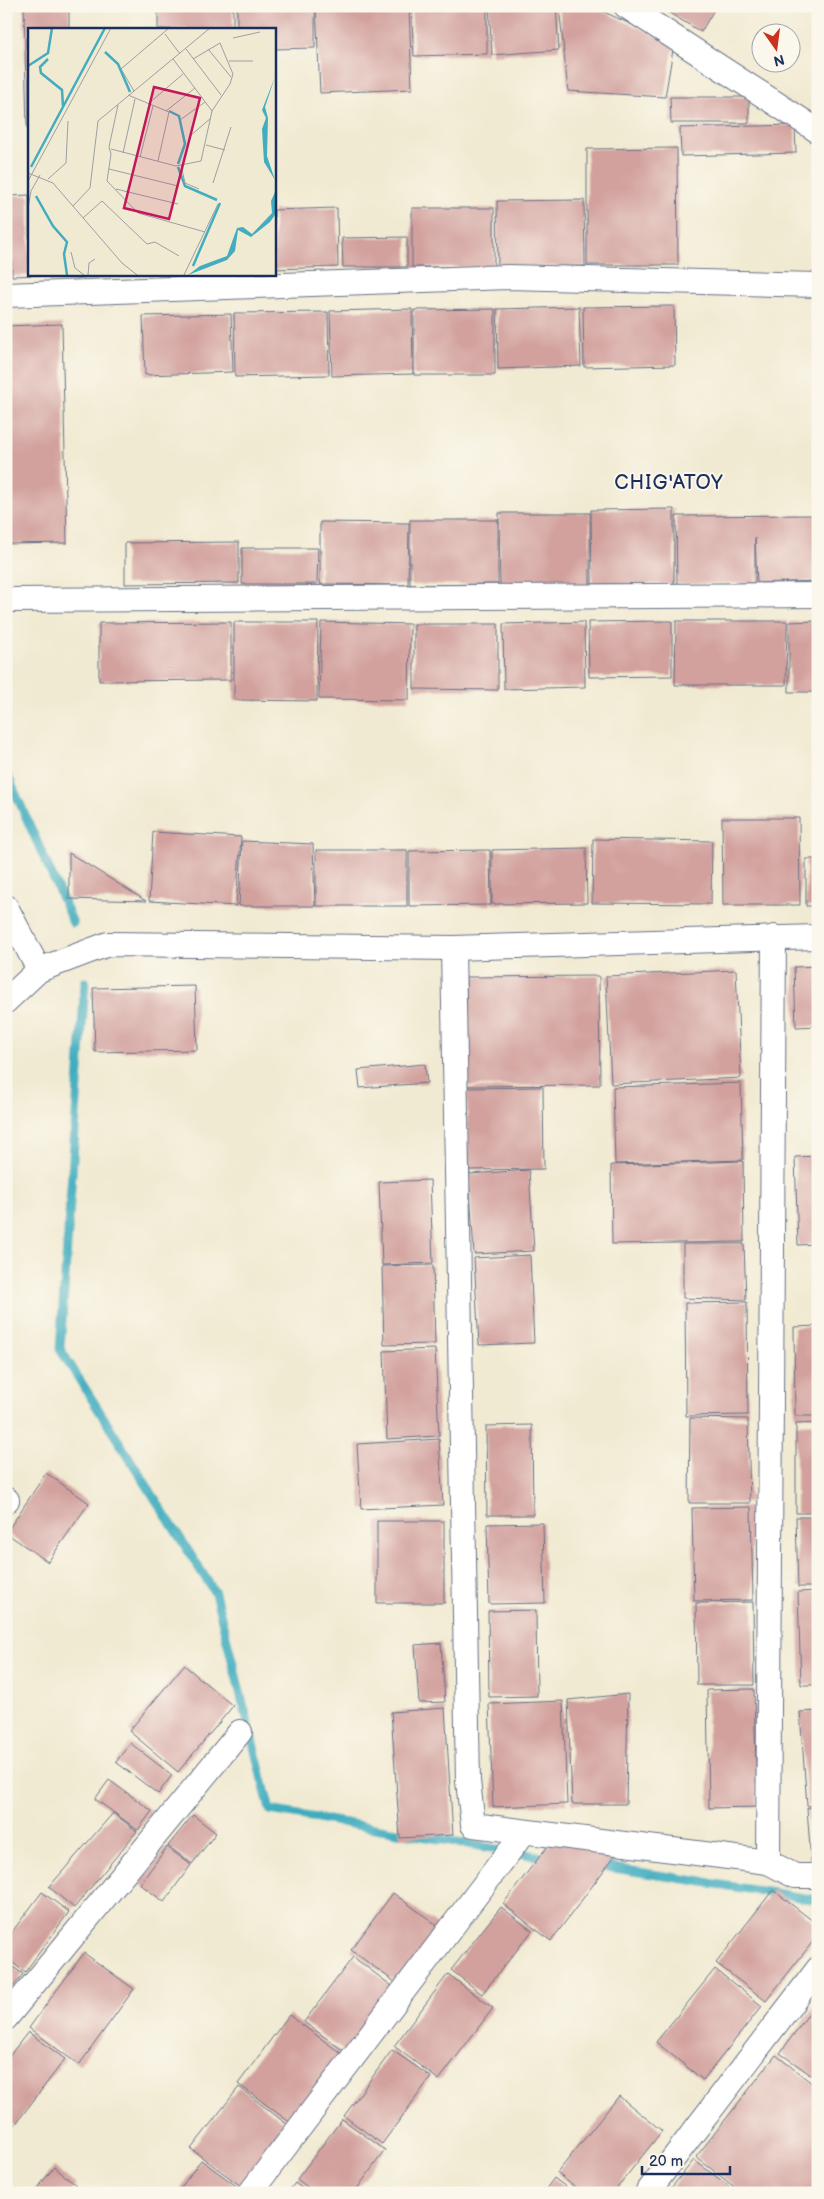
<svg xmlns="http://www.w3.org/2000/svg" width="824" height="2199" viewBox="0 0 824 2199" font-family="'Balsamiq Sans',sans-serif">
  <rect width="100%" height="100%" fill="#fbf7ec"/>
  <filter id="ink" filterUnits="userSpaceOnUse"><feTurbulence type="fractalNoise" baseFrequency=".02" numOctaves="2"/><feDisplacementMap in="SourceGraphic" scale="10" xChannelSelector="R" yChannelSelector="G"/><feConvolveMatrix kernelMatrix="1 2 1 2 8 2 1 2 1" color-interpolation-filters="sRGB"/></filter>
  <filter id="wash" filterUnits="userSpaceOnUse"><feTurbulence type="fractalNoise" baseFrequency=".0096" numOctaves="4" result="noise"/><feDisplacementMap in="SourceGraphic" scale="20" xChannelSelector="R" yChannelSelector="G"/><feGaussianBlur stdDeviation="1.12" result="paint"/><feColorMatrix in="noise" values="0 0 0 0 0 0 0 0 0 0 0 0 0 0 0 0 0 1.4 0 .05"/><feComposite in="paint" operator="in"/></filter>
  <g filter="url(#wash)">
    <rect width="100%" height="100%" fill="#f1ead2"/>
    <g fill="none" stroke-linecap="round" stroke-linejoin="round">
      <g stroke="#41adbf" stroke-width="9">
        <path d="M 6,772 L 73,923"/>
        <path d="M 85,982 L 60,1349 L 215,1593 L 270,1810 L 549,1858"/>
        <path d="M 594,1865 L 818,1900"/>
      </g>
    </g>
    <g id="blocks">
      <g fill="#d2a09d">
        <path d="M 24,6 L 69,6 L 69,29 L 29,29 L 29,128 L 27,128 Z"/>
        <rect x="158" y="6" width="75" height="23"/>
        <path d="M 237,6 L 315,6 L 315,48 L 274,49 L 274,29 L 237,29 Z"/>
        <path d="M 316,6 L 409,6 L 412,89 L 320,93 Z"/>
        <path d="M 411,6 L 487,6 L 487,54 L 414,56 Z"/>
        <path d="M 489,6 L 556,6 L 559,50 L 492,55 Z"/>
        <path d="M 559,6 L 591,6 L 674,44 L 665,97 L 568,91 Z"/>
        <path d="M 658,6 L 716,6 L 701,32 Z"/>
        <path d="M 670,97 L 749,97 L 749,123 L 671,123 Z"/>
        <path d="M 795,125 L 796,153 L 681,156 L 680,128 Z"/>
        <path d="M 677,148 L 678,265 L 587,265 L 587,149 Z"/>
        <path d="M 29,195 L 29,274 L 41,274 L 41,275 L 12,276 L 10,196 Z"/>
        <path d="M 584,200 L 585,266 L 498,267 L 497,201 Z"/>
        <path d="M 337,208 L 338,267 L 274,269 L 274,210 Z"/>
        <rect x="412" y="208" width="82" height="59"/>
        <path d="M 407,237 L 407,267 L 343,267 L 342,238 Z"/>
        <path d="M 674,306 L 675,365 L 584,367 L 583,307 Z"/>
        <path d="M 579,307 L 581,366 L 498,369 L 497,309 Z"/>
        <path d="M 412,309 L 413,374 L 332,376 L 330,311 Z"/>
        <path d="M 495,309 L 495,375 L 414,375 L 414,310 Z"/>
        <path d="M 328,312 L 329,375 L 235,377 L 234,313 Z"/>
        <path d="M 231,314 L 233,372 L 145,375 L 143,316 Z"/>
        <path d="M 62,324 L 67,543 L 6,544 L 6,326 Z"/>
        <path d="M 674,509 L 674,584 L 592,584 L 591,510 Z"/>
        <path d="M 499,513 L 590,513 L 590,585 L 500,585 Z"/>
        <path d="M 818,515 L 818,581 L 757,583 L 755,538 L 755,583 L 677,584 L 676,516 Z"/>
        <path d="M 410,520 L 498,520 L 498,584 L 410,585 Z"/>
        <path d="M 320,522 L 409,523 L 408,585 L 320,584 Z"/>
        <path d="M 239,542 L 239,583 L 125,584 L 125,543 Z"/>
        <path d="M 242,548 L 318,548 L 317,584 L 242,584 Z"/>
        <path d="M 672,621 L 672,676 L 589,677 L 588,622 Z"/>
        <path d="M 676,621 L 787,621 L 786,685 L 675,685 Z"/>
        <path d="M 818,621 L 818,692 L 789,692 L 789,622 Z"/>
        <path d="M 231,622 L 231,680 L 99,681 L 99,623 Z"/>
        <path d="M 234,622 L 318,622 L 317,701 L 234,700 Z"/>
        <path d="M 321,622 L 410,624 L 409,700 L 319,699 Z"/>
        <path d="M 584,622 L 585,687 L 504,689 L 503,624 Z"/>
        <path d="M 414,624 L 498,624 L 498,690 L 414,689 Z"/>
        <path d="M 722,818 L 799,818 L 800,905 L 723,905 Z"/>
        <path d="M 153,832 L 241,837 L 236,906 L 149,901 Z"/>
        <path d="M 593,839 L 712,841 L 711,904 L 592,903 Z"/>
        <path d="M 242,841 L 313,844 L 315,906 L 239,906 Z"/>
        <path d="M 586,848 L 587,903 L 492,904 L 492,850 Z"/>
        <rect x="316" y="850" width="91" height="56"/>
        <path d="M 490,850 L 491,905 L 409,906 L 409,851 Z"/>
        <path d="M 69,853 L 146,901 L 69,899 Z"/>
        <rect x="806" y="859" width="12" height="47"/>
        <path d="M 818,966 L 818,1026 L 796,1027 L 794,967 Z"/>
        <path d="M 736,970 L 741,1078 L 611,1084 L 606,976 Z"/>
        <path d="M 599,976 L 600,1085 L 467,1086 L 466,977 Z"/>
        <path d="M 195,986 L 197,1050 L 95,1052 L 93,988 Z"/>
        <path d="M 425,1064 L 427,1083 L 360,1088 L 358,1070 Z"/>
        <path d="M 741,1083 L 743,1160 L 615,1164 L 613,1087 Z"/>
        <path d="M 543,1087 L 544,1169 L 468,1170 L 467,1088 Z"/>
        <path d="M 818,1156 L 818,1244 L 798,1245 L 795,1157 Z"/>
        <path d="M 743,1161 L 744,1242 L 612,1244 L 611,1165 Z"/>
        <path d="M 529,1170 L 534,1251 L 474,1254 L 469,1174 Z"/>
        <path d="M 430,1180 L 433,1263 L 382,1265 L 379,1182 Z"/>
        <path d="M 683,1244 L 744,1244 L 746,1300 L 683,1298 Z"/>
        <path d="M 530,1255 L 534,1343 L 479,1345 L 474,1258 Z"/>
        <path d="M 433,1265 L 435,1344 L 384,1345 L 382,1266 Z"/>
        <path d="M 747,1302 L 748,1415 L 686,1416 L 685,1303 Z"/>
        <path d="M 818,1326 L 818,1416 L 795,1416 L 794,1327 Z"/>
        <path d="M 435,1349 L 439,1436 L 387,1439 L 384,1351 Z"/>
        <path d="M 690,1418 L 748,1419 L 750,1503 L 689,1503 Z"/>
        <path d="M 818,1423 L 818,1513 L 796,1513 L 796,1424 Z"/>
        <path d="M 532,1425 L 533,1515 L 487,1515 L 486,1426 Z"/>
        <path d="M 439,1439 L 443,1505 L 361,1509 L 357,1444 Z"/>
        <path d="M 46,1473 L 89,1503 L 48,1562 L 6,1533 Z"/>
        <path d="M 751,1507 L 753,1600 L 694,1601 L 692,1508 Z"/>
        <path d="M 796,1517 L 818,1517 L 818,1587 L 798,1587 Z"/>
        <rect x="377" y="1521" width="67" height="82"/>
        <path d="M 543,1523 L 545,1603 L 489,1604 L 487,1524 Z"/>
        <path d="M 818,1591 L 818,1685 L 801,1685 L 798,1592 Z"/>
        <path d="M 753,1602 L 754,1685 L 697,1685 L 696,1603 Z"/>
        <path d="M 536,1610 L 537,1696 L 489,1697 L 488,1611 Z"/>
        <path d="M 441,1643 L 445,1702 L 419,1703 L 415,1645 Z"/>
        <path d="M 184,1665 L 233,1706 L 178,1772 L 129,1731 Z"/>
        <path d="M 754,1689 L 757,1807 L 709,1808 L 707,1690 Z"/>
        <path d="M 628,1694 L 626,1804 L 572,1804 L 568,1700 Z"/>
        <path d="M 563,1701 L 567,1804 L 493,1807 L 489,1704 Z"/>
        <path d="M 445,1708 L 453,1835 L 400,1838 L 391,1712 Z"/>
        <path d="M 818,1711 L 818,1805 L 807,1806 L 800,1712 Z"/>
        <path d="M 130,1743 L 172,1775 L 158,1794 L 116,1762 Z"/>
        <path d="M 109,1780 L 152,1811 L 138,1830 L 95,1799 Z"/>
        <path d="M 818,1807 L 818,1875 L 812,1876 L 807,1808 Z"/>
        <path d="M 113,1813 L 137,1831 L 74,1908 L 49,1887 Z"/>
        <path d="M 193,1815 L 216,1833 L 192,1864 L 168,1846 Z"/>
        <path d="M 553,1839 L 617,1853 L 551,1941 L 503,1904 Z"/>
        <path d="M 167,1847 L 191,1865 L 164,1902 L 140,1884 Z"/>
        <path d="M 773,1890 L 818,1925 L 818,1935 L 766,2001 L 716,1963 Z"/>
        <path d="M 42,1892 L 69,1912 L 25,1972 L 6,1958 L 6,1940 Z"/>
        <path d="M 393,1893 L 441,1928 L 399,1985 L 351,1950 Z"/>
        <path d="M 501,1907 L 532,1931 L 482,1994 L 451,1970 Z"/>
        <path d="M 84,1953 L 134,1989 L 79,2065 L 29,2028 Z"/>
        <path d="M 353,1957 L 396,1989 L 348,2054 L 304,2022 Z"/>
        <path d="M 6,1962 L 23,1974 L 6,1996 Z"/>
        <path d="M 715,1969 L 762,2006 L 703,2080 L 656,2042 Z"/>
        <path d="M 448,1974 L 493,2008 L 439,2080 L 394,2046 Z"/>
        <path d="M 818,2001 L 818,2080 L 780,2053 Z"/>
        <path d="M 289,2015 L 346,2057 L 295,2126 L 238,2084 Z"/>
        <path d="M 28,2032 L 65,2059 L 14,2126 L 6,2120 L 6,2060 Z"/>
        <path d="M 392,2050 L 431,2077 L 382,2144 L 344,2116 Z"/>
        <path d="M 776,2055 L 818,2088 L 818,2193 L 742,2193 L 696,2157 Z"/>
        <path d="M 239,2087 L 293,2129 L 246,2190 L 191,2149 Z"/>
        <path d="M 619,2096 L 662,2131 L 613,2193 L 582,2193 L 557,2173 Z"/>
        <path d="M 342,2119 L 385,2150 L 354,2193 L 315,2193 L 297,2179 Z"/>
        <path d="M 201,2160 L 246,2193 L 177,2193 Z"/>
        <path d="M 694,2160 L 738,2193 L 667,2193 Z"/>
        <path d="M 54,2167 L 76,2185 L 70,2193 L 34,2193 Z"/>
        <path d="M 554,2178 L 574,2193 L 543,2193 Z"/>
        <path d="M 295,2183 L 308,2193 L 287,2193 Z"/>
      </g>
    </g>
  </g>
  <g filter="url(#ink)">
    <use href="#blocks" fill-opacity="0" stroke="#667087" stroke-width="1"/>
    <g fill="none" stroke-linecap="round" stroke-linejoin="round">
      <g stroke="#667087" stroke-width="26">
        <g id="minor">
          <path d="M 626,6 L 818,131"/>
          <path d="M 6,295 L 508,277 L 818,285"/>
          <path d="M 6,600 L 818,595"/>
          <path d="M 6,907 L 39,970"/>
          <path d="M 453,948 L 468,1781 L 473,1825 L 768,1862 L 795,1876 L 818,1876"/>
          <path d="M 6,1001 L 39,970 L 108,944 L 453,948 L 818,937"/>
          <path d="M 6,1501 L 7,1500"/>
          <path d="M 768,1862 L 774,937"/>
          <path d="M 6,2018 L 240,1732"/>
          <path d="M 250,2193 L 524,1832"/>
          <path d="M 647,2193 L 818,1969"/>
        </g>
      </g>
      <use href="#minor" stroke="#fff" stroke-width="24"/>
    </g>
  </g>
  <g text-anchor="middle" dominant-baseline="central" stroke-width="4" stroke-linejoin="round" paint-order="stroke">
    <g font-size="20" letter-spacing="1" fill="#1b2f5e" stroke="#fbf7ec">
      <text x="669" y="483">CHIG'ATOY</text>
    </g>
  </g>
  <g transform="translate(28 28)">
    <rect width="248" height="248" fill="#f1ead2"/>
    <path d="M 247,49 L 237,79 L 240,90 L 239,128 L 247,152 L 236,134 L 234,101 L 238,90 L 234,82 ZM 247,164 L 247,187 L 242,194 L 223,209 L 210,202 L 207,223 L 199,232 L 160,247 L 172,238 L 199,228 L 209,200 L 215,199 L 224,206 L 244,185 L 243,173 Z" fill="#41adbf"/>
    <path fill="none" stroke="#41adbf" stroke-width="2.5" d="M 77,24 L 90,36 L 102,64M 20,31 L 12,39 L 13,45 L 34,62 L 35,78M 0,38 L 20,25 L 24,0M 141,83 L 151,88 L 157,116 L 150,136M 3,139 L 77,0M 150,139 L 157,158 L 189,172M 8,168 L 25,198 L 39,214 L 36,226 L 39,247M 165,238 L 192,175"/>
    <path fill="none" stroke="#9b9fa4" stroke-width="1" d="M 137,6 L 152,26M 205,10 L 232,4M 158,21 L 193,67M 180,21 L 203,49M 145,31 L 184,83M 201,33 L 225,33M 106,63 L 93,41 L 141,0M 100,67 L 141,84 L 130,133M 120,76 L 155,46M 90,77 L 81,119 L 83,126 L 79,153 L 110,185 L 177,204M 138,83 L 167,60M 152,92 L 177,74M 162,108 L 183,90M 178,117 L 197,122M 83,121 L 148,138 L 173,133 L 184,83 L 202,56 L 205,46 L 192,15 L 165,31M 95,125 L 107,71M 112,129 L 125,78M 153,137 L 157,155 L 171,161M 81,141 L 150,158M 0,145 L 25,155 L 94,235 L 109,247M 20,151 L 38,135 L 40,93M 0,153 L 83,0M 185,155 L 203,99M 88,161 L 150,176M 45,178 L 62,160 L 70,93 L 182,0M 0,180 L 3,163 L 12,147M 55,190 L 74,173 L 119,216 L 127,214 L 151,228M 43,224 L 47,240 L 56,247M 60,247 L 61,235 L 67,231M 156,247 L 190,176"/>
    <path fill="#c2185b" fill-opacity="0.15" stroke="#c2185b" stroke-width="2.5" d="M 126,59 L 172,70 L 141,191 L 96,180 Z"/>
    <rect width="248" height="248" fill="none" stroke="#1b2f5e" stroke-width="2.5"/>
  </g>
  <rect width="824" height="2199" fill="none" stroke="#fbf7ec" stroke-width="25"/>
  <g transform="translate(776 48) rotate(166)"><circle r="24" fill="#fbf7ec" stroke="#a1a7b3"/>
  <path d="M0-4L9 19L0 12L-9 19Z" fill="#c8321e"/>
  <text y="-8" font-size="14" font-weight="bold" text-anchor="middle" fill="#1b2f5e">N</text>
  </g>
  <path d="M642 2166v8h88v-8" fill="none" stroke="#1b2f5e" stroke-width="2.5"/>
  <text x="649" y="2166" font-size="15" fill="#1b2f5e" stroke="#fbf7ec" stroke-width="4" paint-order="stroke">20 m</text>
</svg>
